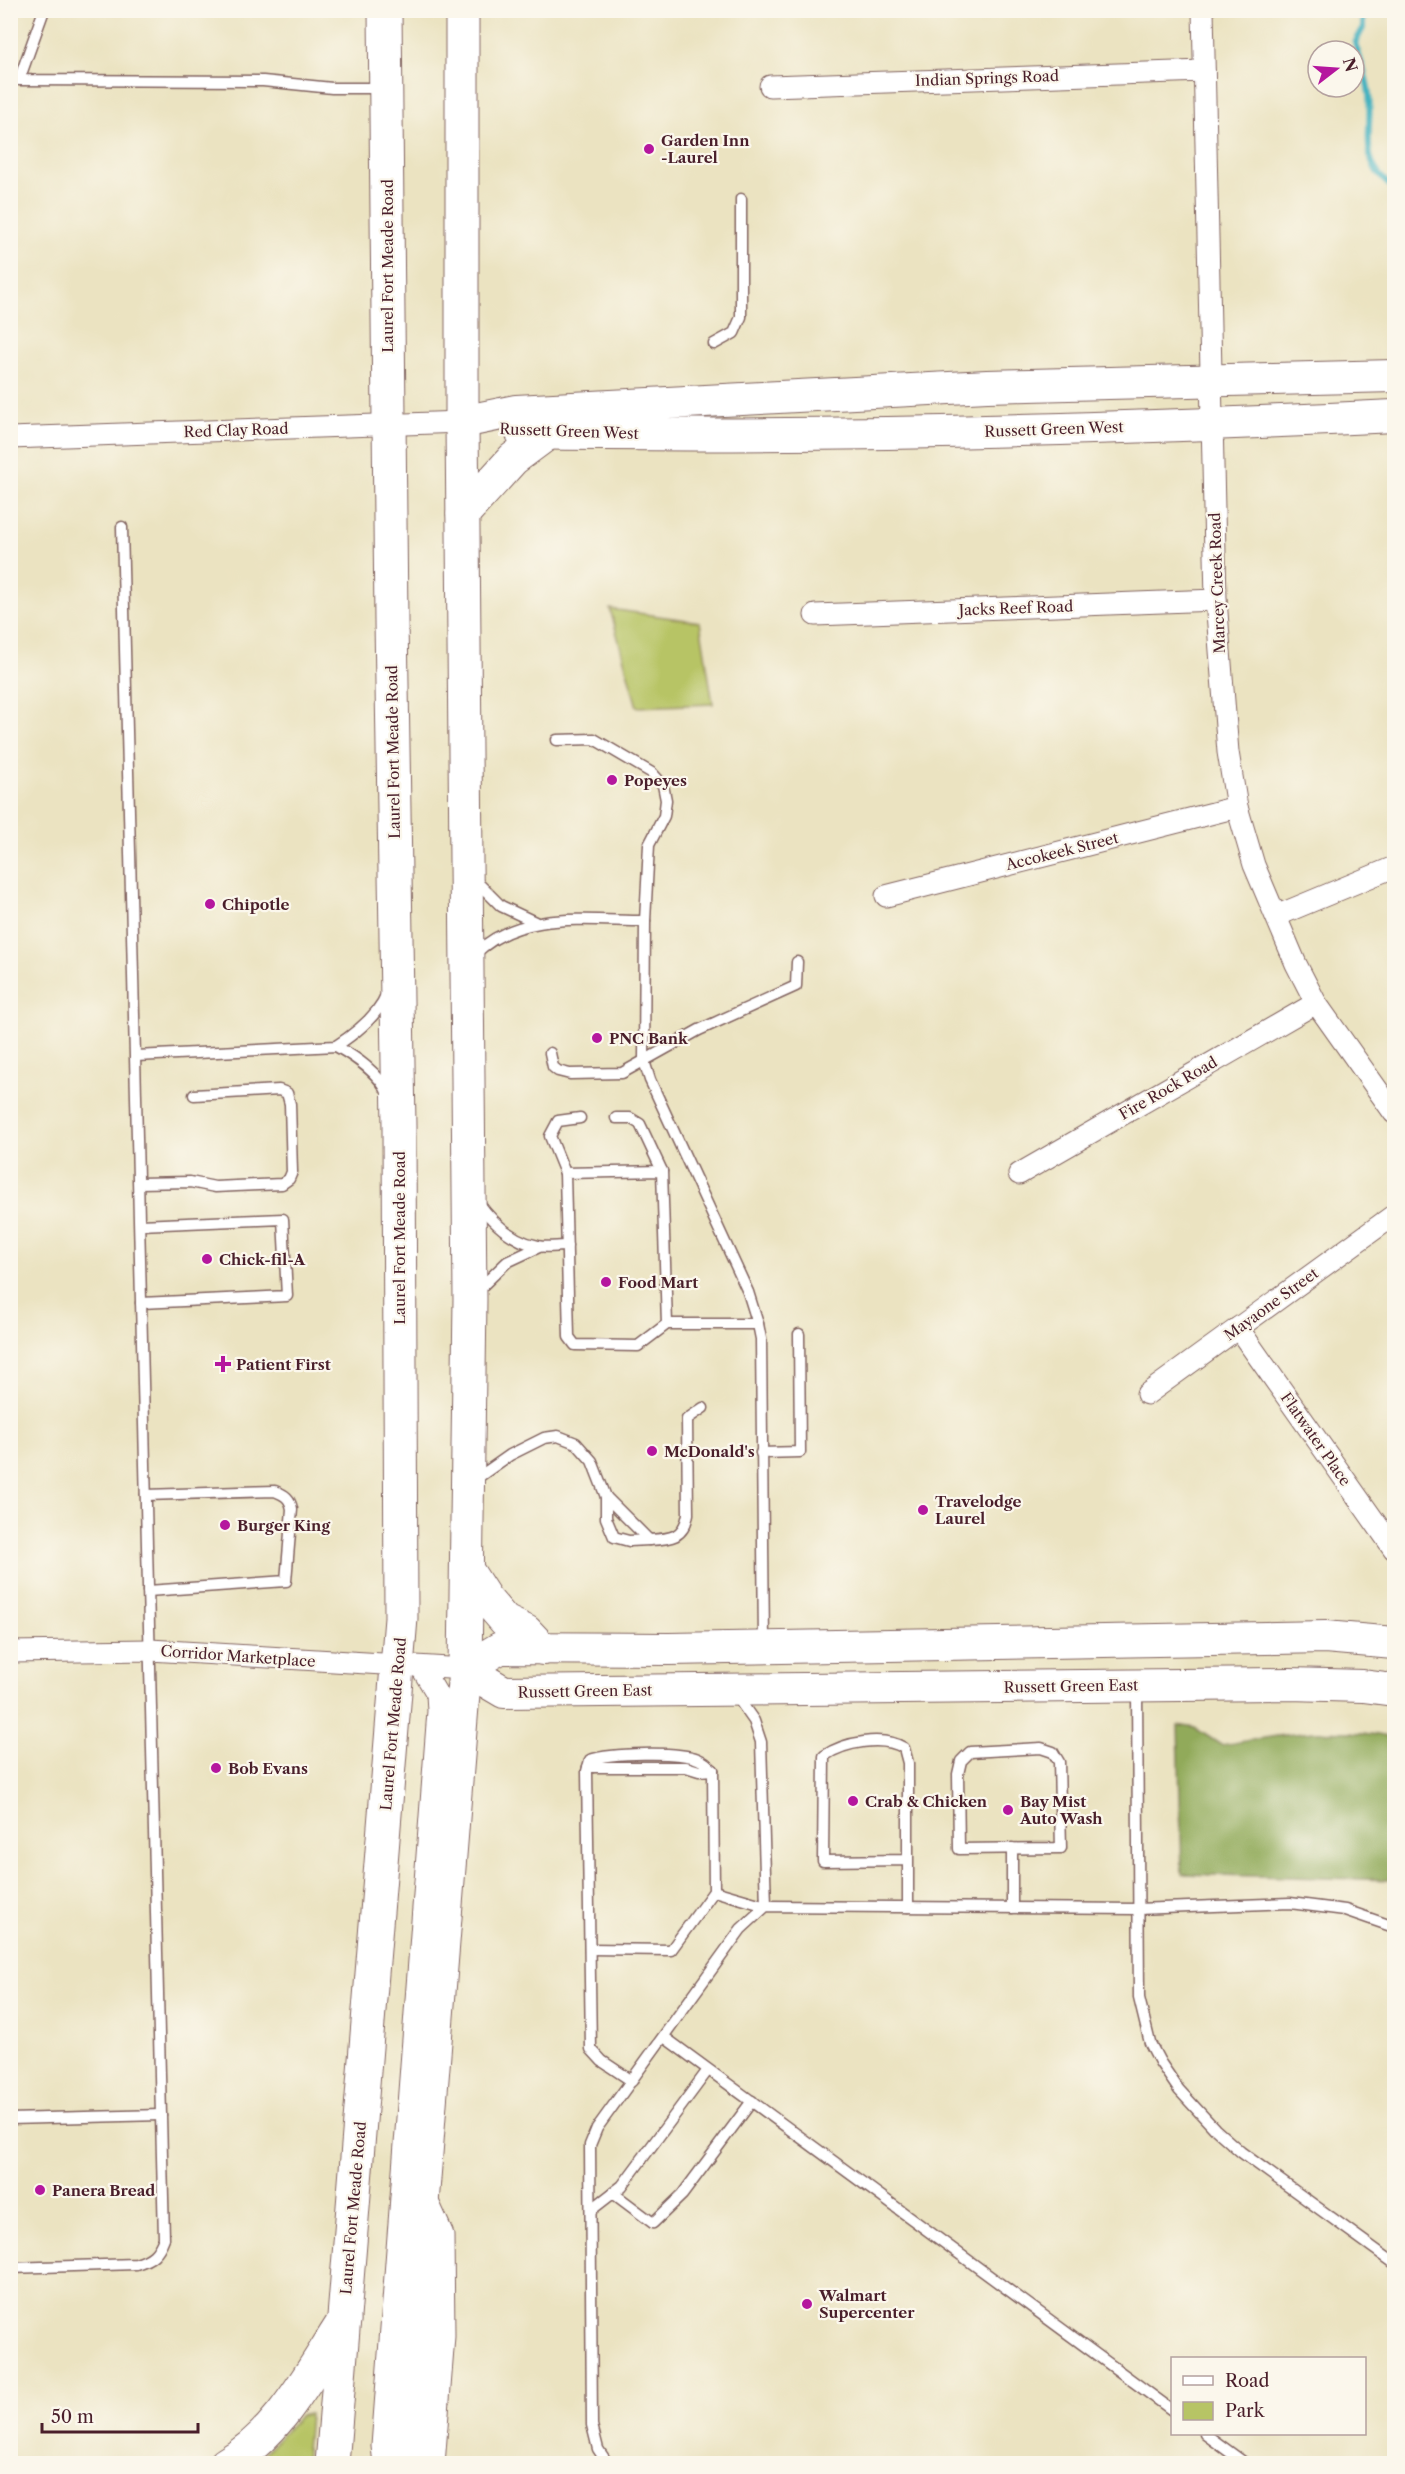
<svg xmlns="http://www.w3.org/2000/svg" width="1405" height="2474" viewBox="0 0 1405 2474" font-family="'Libre Caslon Text',serif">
  <rect width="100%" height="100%" fill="#fbf7ec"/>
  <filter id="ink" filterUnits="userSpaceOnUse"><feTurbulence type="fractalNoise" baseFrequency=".0167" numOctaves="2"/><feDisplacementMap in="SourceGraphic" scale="12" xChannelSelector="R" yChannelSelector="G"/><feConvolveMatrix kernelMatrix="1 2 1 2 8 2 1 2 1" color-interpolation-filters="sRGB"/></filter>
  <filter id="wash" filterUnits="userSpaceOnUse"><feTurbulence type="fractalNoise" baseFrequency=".008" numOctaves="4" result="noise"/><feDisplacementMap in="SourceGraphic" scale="24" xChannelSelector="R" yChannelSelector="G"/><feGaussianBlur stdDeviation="1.35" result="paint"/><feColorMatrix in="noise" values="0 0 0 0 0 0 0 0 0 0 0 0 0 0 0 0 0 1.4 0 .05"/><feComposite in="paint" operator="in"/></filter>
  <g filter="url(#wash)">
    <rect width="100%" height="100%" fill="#ebe3c1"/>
    <g fill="#b7c465" stroke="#807248" stroke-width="1.5">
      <path d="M 610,609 L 700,622 L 713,704 L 637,707 Z"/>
      <path d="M 309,2414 L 305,2463 L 254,2464 L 300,2416 Z"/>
    </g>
    <path fill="#91aa5a" stroke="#6e6442" stroke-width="1.5" d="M 1178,1725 L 1195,1728 L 1221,1745 C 1282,1735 1332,1724 1394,1738 L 1394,1880 L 1182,1874 Z"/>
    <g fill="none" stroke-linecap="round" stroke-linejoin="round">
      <path stroke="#44b2c0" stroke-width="6" d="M 1363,10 L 1363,28 L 1355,43 C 1360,59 1367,77 1369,94 C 1373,131 1356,163 1394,188"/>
    </g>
  </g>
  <g filter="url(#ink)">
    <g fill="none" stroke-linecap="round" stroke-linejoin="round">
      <g stroke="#826460" stroke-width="13">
        <g id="lane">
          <path d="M 44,10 L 19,80 L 263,81 L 332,88 L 382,88"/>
          <path d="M 714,344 L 734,333 L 741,317 L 741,199"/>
          <path d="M 557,740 L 594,739 L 652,773 L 663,785 L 666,800 L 664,816 L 649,845 L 645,921 L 644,1061 L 650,1080 L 748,1292 L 758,1324 L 761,1339 L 764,1643"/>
          <path d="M 473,878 L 501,906 L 535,922"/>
          <path d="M 475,954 C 519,910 587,921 645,921"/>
          <path d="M 336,1046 C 355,1057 380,1073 388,1094"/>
          <path d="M 550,1053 L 553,1067 L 558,1071 L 570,1074 L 622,1073 L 699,1030 L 796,986 L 797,962"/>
          <path d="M 136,1056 L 336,1046 C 356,1033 378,1016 387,993"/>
          <path d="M 616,1118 L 630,1118 L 640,1124 L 662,1171"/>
          <path d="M 662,1171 L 667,1324 L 638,1346 L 575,1345 L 569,1337 L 565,1173 Z"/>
          <path d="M 565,1173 L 550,1136 L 558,1121 L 580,1118"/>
          <path d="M 139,1183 L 190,1182 L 215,1187 L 282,1184 L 289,1179 L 292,1172 L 290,1104 L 287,1093 L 279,1090 L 194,1095"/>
          <path d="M 477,1201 C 492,1222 511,1241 538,1246 C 546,1248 557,1246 567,1246"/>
          <path d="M 140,1225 L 283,1219 L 287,1296 L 141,1303"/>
          <path d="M 476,1292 L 507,1262 L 539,1247"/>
          <path d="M 667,1324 L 758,1324"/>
          <path d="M 761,1453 L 800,1452 L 799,1334"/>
          <path d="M 473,1481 L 510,1455 L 544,1438 L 558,1436 L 576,1443 L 592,1461 L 606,1497 L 649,1540 C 671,1539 684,1538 688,1514 L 687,1419 L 703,1408"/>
          <path d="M 146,1495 L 275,1491 C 285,1495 290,1498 292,1509 L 286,1581 L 148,1591"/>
          <path d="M 606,1497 L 606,1518 L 614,1537 L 629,1541 L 649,1540"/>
          <path d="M 1137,1689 L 1139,1998 L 1150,2043 L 1160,2062 L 1179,2090 L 1215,2129 L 1241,2152 L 1394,2263"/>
          <path d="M 1041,1748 L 1053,1752 L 1059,1762 L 1061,1848 L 959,1849 L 958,1774 L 961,1761 L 970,1752 Z"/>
          <path d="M 588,1767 L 686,1767 L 699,1771 L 713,1770"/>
          <path d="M 1012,1848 L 1012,1908"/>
          <path d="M 908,1860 L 823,1861 L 824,1756 C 844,1742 883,1735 904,1748 L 908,1763 L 908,1907"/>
          <path d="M 714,1891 L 766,1906 L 761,1742 L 754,1721 L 735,1694"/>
          <path d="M 590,1949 L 671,1950 L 714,1891 L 713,1770"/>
          <path d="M 664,2037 L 1172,2410"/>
          <path d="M 632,2081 L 602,2061 L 591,2049 L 587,1771 L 590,1760 C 610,1753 678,1751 698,1759 C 703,1761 709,1766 713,1770"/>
          <path d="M 10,2119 L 161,2115"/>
          <path d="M 613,2193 L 653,2223 L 682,2195 L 752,2101"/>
          <path d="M 591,2210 L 622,2186 L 708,2070"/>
          <path d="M 10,2268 L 136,2264 C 152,2259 158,2254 164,2238 L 122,527"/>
          <path d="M 1205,2434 L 1246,2464"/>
          <path d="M 608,2464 L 598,2449 L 592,2425 L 590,2145 L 597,2128 L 741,1929 L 766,1906 L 1137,1909 L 1290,1903 L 1345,1910 L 1394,1927"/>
        </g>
      </g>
      <g stroke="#826460" stroke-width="23">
        <g id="street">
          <path d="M 1203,10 L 1216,600 L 1228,752 L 1237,807 L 1254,865 L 1296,964 L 1316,1003 L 1394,1113"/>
          <path d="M 770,86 L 1204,71"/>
          <path d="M 10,438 L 462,422"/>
          <path d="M 815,615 L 1216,600"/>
          <path d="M 886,896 L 1237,807"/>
          <path d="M 1276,916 L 1394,867"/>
          <path d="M 1019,1174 L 1316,1003"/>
          <path d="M 1238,1328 L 1394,1549"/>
          <path d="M 1147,1394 L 1394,1215"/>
          <path d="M 10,1652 L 150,1650 L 465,1669"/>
          <path d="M 384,2464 L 382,2446 L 438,1711 L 437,1694 L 421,1667"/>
        </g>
      </g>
      <g stroke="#826460" stroke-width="34">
        <g id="secondary">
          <path d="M 462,422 L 516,411 L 987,386 L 1394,376"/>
          <path d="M 522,433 C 813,438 1104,430 1394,416"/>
          <path d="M 466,1568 L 486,1599 L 505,1621 L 526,1631 L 543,1649"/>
          <path d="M 1394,1643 L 1325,1637 L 669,1649 L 500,1648 L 465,1669 L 504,1692 L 1290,1684 L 1363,1686 L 1394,1690"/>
        </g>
      </g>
      <g stroke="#826460" stroke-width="35">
        <g id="primary">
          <path d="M 463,514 L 513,459 L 548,433"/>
          <path d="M 332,2464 L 401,1618 L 399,1126 L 391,621 L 385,10"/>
          <path d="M 401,2464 L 465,1669 L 470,1299 L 462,422 L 462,10"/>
        </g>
      </g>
      <g stroke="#826460" stroke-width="35">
        <g id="highway">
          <path d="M 422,2203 L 437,2236 L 438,2336 L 428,2464"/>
          <path d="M 226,2464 C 280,2434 311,2371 344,2321"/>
        </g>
      </g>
      <use href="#lane" stroke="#fff" stroke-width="10"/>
      <use href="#street" stroke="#fff" stroke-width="21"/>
      <use href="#secondary" stroke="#fff" stroke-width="32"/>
      <use href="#primary" stroke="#fff" stroke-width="33"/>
      <use href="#highway" stroke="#fff" stroke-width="33"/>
    </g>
  </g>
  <g fill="#b5179e" stroke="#fbf7ec" stroke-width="2">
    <circle cx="649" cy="149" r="6"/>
    <circle cx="612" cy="780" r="6"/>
    <circle cx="210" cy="904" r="6"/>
    <circle cx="597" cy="1038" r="6"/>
    <circle cx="207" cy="1259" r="6"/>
    <circle cx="606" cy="1282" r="6"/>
    <path d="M220 1355h6v6h6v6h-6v6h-6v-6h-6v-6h6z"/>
    <circle cx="652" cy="1451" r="6"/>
    <circle cx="923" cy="1510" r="6"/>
    <circle cx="225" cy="1525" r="6"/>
    <circle cx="216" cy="1768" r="6"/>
    <circle cx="853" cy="1801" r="6"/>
    <circle cx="1008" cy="1810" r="6"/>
    <circle cx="40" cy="2190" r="6"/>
    <circle cx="807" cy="2304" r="6"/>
  </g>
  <g text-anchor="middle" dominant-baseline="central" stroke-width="4.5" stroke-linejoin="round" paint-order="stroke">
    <g font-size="15" fill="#4a1f2b" stroke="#fbf7ec">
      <text transform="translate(987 78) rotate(-2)">Indian Springs Road</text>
      <text transform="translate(387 266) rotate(-90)">Laurel Fort Meade Road</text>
      <text transform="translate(1054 429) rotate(-2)">Russett Green West</text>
      <text transform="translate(236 430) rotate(-2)">Red Clay Road</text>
      <text transform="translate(569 431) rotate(2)">Russett Green West</text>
      <text transform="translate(1217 583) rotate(-92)">Marcey Creek Road</text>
      <text transform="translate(1016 608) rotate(-2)">Jacks Reef Road</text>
      <text transform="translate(393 752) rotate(-91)">Laurel Fort Meade Road</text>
      <text transform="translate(1062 851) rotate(-14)">Accokeek Street</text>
      <text transform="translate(1168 1088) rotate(-30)">Fire Rock Road</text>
      <text transform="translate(399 1238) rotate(-90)">Laurel Fort Meade Road</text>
      <text transform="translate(1271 1304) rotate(-36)">Mayaone Street</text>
      <text transform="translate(1316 1439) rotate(55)">Flatwater Place</text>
      <text transform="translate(238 1656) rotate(4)">Corridor Marketplace</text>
      <text transform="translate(1071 1686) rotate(-1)">Russett Green East</text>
      <text transform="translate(585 1691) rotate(-1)">Russett Green East</text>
      <text transform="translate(393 1724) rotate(-85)">Laurel Fort Meade Road</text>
      <text transform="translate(353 2208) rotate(-85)">Laurel Fort Meade Road</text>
    </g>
    <g font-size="15" font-weight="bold" fill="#4a1f2b" stroke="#fbf7ec" text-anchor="start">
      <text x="661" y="140">Garden Inn<tspan x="661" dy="17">-Laurel</tspan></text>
      <text x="624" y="780">Popeyes</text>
      <text x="222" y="904">Chipotle</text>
      <text x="609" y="1038">PNC Bank</text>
      <text x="219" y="1259">Chick-fil-A</text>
      <text x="618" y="1282">Food Mart</text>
      <text x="236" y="1364">Patient First</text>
      <text x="664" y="1451">McDonald's</text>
      <text x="935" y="1501">Travelodge<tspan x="935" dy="17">Laurel</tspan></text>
      <text x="237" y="1525">Burger King</text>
      <text x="228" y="1768">Bob Evans</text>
      <text x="865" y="1801">Crab &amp; Chicken</text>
      <text x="1020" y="1801">Bay Mist<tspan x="1020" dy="17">Auto Wash</tspan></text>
      <text x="52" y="2190">Panera Bread</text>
      <text x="819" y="2295">Walmart<tspan x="819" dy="17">Supercenter</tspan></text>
    </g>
  </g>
  <rect width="1405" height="2474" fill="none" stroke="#fbf7ec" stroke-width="36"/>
  <rect x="1171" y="2357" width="195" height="78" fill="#fbf7ec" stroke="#b4a19f" stroke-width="1.5"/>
  <rect x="1183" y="2376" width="30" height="9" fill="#ffffff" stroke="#b4a19f" stroke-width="1.5"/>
  <text x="1225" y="2387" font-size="18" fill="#4a1f2b">Road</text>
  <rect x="1183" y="2402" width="30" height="18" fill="#b7c465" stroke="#b4a19f" stroke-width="1.5"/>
  <text x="1225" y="2417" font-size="18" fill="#4a1f2b">Park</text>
  <g transform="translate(1336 69) rotate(73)"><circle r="28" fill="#fbf7ec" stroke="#b4a19f" stroke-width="1.5"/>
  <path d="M0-4.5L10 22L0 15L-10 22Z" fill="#b5179e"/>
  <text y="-9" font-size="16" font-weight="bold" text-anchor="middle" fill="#4a1f2b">N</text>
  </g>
  <path d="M42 2423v9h156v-9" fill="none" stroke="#4a1f2b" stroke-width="3"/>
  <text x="51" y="2423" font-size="18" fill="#4a1f2b" stroke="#fbf7ec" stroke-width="4.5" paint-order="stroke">50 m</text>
</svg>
